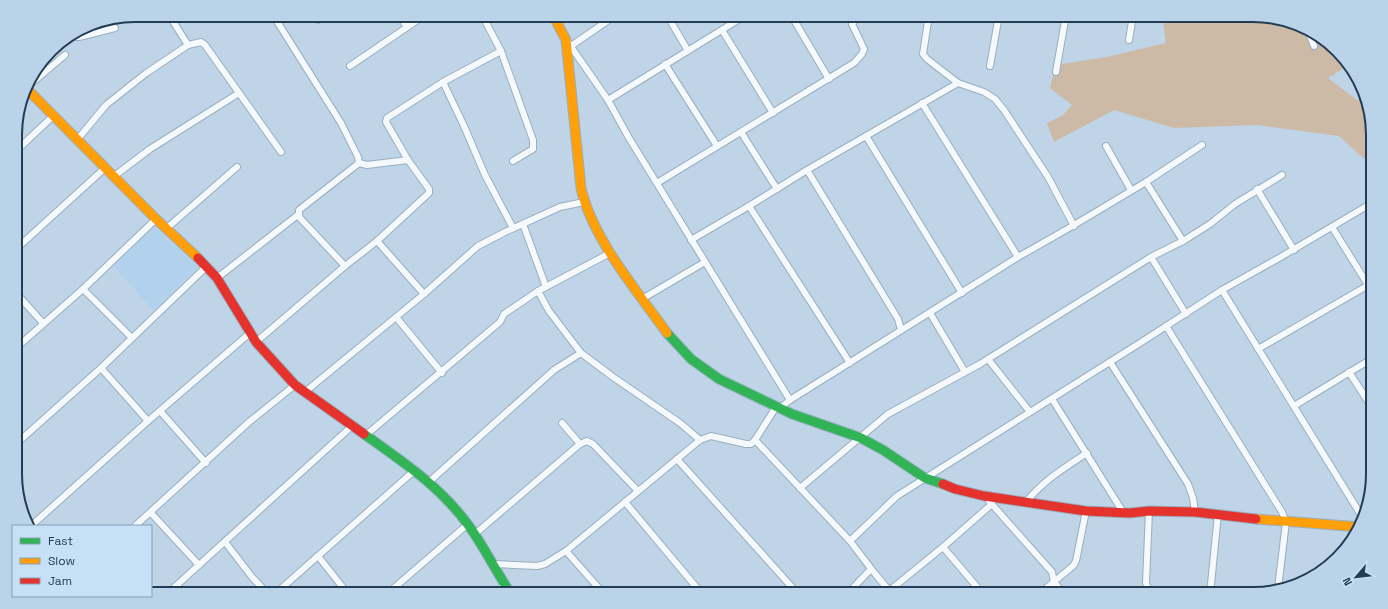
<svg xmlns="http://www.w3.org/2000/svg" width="1388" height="609" viewBox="0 0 1388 609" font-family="'Space Grotesk',sans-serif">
  <rect width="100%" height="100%" fill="#bfd4e6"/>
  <path fill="#b1d1ed" d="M 151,224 L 198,267 L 154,311 L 110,262 Z"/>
  <path fill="#ccbaa7" d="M 1162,15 L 1253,15 L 1299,24 L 1348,62 L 1349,65 L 1328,78 L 1357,100 L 1364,99 L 1372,120 L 1372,166 L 1339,136 L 1257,125 L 1174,128 L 1114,110 L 1054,142 L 1047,123 L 1063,115 L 1072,105 L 1050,88 L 1056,65 L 1107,57 L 1166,43 Z"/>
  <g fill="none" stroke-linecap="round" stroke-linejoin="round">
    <g stroke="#98afc1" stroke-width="8">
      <g id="street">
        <path d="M 169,15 L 188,45"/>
        <path d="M 273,15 L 341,123 L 358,157 L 359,163 L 299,210 L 299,214 L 300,218 L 345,266"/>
        <path d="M 315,15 L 318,20"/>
        <path d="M 399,15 L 407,27"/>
        <path d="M 482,15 L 501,51 L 533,140 L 533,149 L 513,161"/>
        <path d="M 667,15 L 688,51"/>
        <path d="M 791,15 L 829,79"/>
        <path d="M 929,15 L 923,54 L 927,59 L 958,83 L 984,92 L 995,99 L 1004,110 L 1048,177 L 1074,226"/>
        <path d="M 722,30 L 773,113"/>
        <path d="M 1308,31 L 1314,46"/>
        <path d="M 72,35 L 75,37 L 79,37 L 115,28"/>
        <path d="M 1129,40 L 1133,15"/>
        <path d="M 567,41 L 608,100 L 629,138 L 790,400"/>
        <path d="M 571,46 L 616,15"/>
        <path d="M 665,64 L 717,146"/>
        <path d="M 350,66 L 425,15"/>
        <path d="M 990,66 L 999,15"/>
        <path d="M 1056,72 L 1066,15"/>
        <path d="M 443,82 L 464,126 L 485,175 L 513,228"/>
        <path d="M 26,88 L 65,55"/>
        <path d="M 608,100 L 746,15"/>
        <path d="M 922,103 L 1018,257"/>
        <path d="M 741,132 L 777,189"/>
        <path d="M 866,136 L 962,293"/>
        <path d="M 77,140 L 106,105 L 145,74 L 188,45 L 201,42 L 205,45 L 281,152"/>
        <path d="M 1106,146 L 1131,190"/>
        <path d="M 15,152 L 53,116"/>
        <path d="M 359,163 L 367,165 L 408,160"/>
        <path d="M 807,170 L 898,319 L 901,330"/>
        <path d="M 113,177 L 150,149 L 239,93"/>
        <path d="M 1146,182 L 1183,241"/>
        <path d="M 657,183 L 854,63 L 862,54 L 864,49 L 852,24 L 859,15"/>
        <path d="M 1257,189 L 1294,250"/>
        <path d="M 749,206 L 850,363"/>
        <path d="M 523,224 L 546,287"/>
        <path d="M 1332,227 L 1368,285"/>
        <path d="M 167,228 L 237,167"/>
        <path d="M 691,240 L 749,206 L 807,170 L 958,83"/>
        <path d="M 377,241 L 424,294"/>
        <path d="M 16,249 L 105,168"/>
        <path d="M 1151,257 L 1186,314"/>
        <path d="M 217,278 L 299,214"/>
        <path d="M 83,289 L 132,338"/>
        <path d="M 1222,290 L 1364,520"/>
        <path d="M 538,291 L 549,311 L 581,353 L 613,377 L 680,423 L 700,440"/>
        <path d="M 16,293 L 43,323"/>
        <path d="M 642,299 L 705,262"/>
        <path d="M 930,313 L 965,372"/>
        <path d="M 396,317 L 442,373"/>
        <path d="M 1166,326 L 1282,512 L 1286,522 L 1278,588"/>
        <path d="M 256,342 L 345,266 L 377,241 L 429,193 L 429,189 L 408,160 L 386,122 L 387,118 L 443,82 L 501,51"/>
        <path d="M 16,348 L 83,289 L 156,219"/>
        <path d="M 1258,349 L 1372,283"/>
        <path d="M 988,359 L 1030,412"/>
        <path d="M 1110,362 L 1188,484 L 1193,498 L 1195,512"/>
        <path d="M 101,368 L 148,421"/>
        <path d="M 1349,372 L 1373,409"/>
        <path d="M 305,392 L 424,294 L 478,246 L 505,232 L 560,207 L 584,202"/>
        <path d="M 1052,399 L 1123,512"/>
        <path d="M 1294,406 L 1373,358"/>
        <path d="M 779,409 L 790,400 L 1018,257 L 1069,228 L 1146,182 L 1202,145"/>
        <path d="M 160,411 L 206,463"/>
        <path d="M 562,423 L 580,444"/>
        <path d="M 366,435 L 500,322 L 504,314 L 538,291 L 610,253"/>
        <path d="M 755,440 L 850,541 L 876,575 L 892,594"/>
        <path d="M 16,444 L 101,368 L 207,266"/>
        <path d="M 677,459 L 798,594"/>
        <path d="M 430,481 L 554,370 L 581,353"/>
        <path d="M 800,488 L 888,414 L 980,364 L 1151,257 L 1183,241 L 1210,224 L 1235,204 L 1282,175"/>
        <path d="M 989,501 L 1052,572 L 1054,582 L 1064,594"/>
        <path d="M 625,502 L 702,594"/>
        <path d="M 1026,502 C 1044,480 1064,468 1087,453"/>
        <path d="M 1149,511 L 1146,583 L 1148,588 L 1153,594"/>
        <path d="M 151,513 L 199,565"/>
        <path d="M 31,526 L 148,421 L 250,333"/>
        <path d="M 135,526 L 249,422 L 295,385"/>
        <path d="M 1353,527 L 1354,537"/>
        <path d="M 475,534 L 580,444 L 587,441 L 593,444 L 638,491"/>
        <path d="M 850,541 L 897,496 L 1140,343 L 1222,290 L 1279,258 L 1372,203"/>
        <path d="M 225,542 L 252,577 L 268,594"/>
        <path d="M 943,547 L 983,594"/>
        <path d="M 566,551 L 604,594"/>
        <path d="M 318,556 L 348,594"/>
        <path d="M 494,564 L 537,566 L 545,564 L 566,551 L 700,440 L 711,436 L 746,444 L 751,444 L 755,440 L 776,407"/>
        <path d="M 889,591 L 943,547 L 992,504"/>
        <path d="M 167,594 L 352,426"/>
        <path d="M 275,594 L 415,470"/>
        <path d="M 387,594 L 468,524"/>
        <path d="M 493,594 L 504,585"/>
        <path d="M 847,594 L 871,569"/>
        <path d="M 1039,594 L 1073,566 L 1076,561 L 1086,511"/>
        <path d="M 1210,594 L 1218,514"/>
      </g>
    </g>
    <g stroke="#98afc1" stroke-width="11">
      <g id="fast">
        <path d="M 667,333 L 691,359 L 719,379 L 792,414 L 861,438 L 883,450 L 925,478 L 943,484"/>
        <path d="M 364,434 C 403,462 440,486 469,526 C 485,548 496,572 511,594"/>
      </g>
    </g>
    <g stroke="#98afc1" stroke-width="11">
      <g id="slow">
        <path d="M 553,15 L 566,40 L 581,188 C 592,238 637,291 667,333"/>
        <path d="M 26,88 L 156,219 L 198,258"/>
        <path d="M 1256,519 L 1360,527"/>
      </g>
    </g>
    <g stroke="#98afc1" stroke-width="11">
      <g id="jam">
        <path d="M 198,258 L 217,278 L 256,342 L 295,385 L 364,434"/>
        <path d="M 943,484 L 955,489 L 984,496 L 1086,511 L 1130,513 L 1149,511 L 1195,512 L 1256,519"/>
      </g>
    </g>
    <use href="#street" stroke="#f5f9fb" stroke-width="6"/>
    <use href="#fast" stroke="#30b455" stroke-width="9"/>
    <use href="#slow" stroke="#ff9f0a" stroke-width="9"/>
    <use href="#jam" stroke="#e5322d" stroke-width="9"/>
  </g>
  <path d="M0 0H1388V609H0ZM135 22H1253A113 113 0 0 1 1366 135V474A113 113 0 0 1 1253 587H135A113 113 0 0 1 22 474V135A113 113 0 0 1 135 22Z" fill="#bad3e9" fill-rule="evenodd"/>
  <path fill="none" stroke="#223d53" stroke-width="2" d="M135 22H1253A113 113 0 0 1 1366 135V474A113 113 0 0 1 1253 587H135A113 113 0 0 1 22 474V135A113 113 0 0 1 135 22Z"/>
  <rect x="12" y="525" width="140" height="72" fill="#c7e0f6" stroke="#859fb5"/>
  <rect x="20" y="538" width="20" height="6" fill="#30b455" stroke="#859fb5"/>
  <text x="48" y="545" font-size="12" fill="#223d53">Fast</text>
  <rect x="20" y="558" width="20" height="6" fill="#ff9f0a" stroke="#859fb5"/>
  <text x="48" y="565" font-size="12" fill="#223d53">Slow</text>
  <rect x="20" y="578" width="20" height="6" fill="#e5322d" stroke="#859fb5"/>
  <text x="48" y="585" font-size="12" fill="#223d53">Jam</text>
  <g transform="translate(1356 577) rotate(242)" stroke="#c7e0f6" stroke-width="3" paint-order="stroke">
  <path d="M0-3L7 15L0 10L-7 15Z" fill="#223d53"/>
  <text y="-6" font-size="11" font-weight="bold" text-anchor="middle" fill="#223d53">N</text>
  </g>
</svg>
